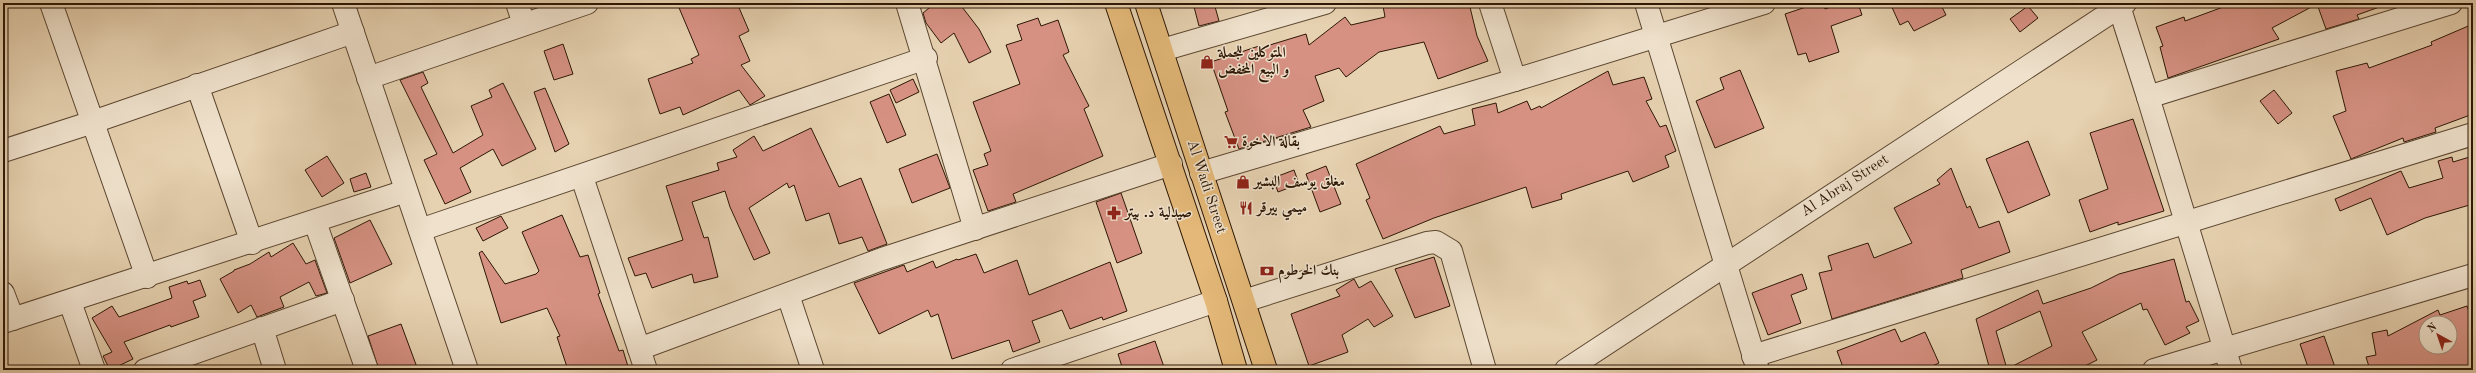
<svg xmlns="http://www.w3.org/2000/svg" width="2476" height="373" viewBox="0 0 2476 373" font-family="'Old Standard TT',Amiri,serif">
  <rect width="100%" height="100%" fill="#e6d1b0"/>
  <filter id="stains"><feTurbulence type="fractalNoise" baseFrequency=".005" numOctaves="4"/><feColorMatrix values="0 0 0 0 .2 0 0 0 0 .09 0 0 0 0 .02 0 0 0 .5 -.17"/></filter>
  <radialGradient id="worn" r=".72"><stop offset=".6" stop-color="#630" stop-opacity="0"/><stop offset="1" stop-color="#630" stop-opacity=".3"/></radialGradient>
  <g fill="#d69183" stroke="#2d1705" fill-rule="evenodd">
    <path d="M 677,3 L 737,3 L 749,31 L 739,36 L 750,61 L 741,65 L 765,96 L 750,105 L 739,90 L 683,115 L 680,107 L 660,114 L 648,79 L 693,63 L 691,59 L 699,55 Z"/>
    <path d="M 935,3 L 959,3 L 979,29 L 991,52 L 969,63 L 954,33 L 941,43 L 926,23 L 923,13 Z"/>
    <path d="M 1193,3 L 1214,3 L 1219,21 L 1199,26 Z"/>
    <path d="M 1396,3 L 1469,3 L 1477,36 L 1488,61 L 1438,79 L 1424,42 L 1379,52 L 1346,77 L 1339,68 L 1315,76 L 1324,101 L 1303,110 L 1311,127 L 1239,149 L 1225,112 L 1228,111 L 1211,62 L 1259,46 L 1260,48 L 1306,34 L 1309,45 L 1345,17 L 1351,25 L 1385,17 L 1383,6 Z"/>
    <path d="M 1818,3 L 1823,3 L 1825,9 L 1842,3 L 1858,3 L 1862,15 L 1831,26 L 1839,52 L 1809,62 L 1806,53 L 1798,55 L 1785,14 Z"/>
    <path d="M 1890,3 L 1940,3 L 1946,15 L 1914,31 L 1908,21 L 1900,25 Z"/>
    <path d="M 2234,3 L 2385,3 L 2385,5 L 2357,15 L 2359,19 L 2326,29 L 2317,4 L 2272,28 L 2279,39 L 2168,78 L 2160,47 L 2163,46 L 2156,27 L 2184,17 L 2185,21 Z"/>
    <path d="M 2028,6 L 2038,18 L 2020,32 L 2010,19 Z"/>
    <path d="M 1038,18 L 1041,26 L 1058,20 L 1069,52 L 1063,55 L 1089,106 L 1084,109 L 1103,156 L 1013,194 L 1016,202 L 988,211 L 973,170 L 988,165 L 984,154 L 991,151 L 973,102 L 1020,84 L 1006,45 L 1022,40 L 1017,25 Z"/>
    <path d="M 2473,24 L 2473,114 L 2435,128 L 2436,132 L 2404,142 L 2403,138 L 2351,159 L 2333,116 L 2346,111 L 2336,71 L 2367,63 L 2369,68 L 2432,45 L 2431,42 Z"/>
    <path d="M 563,44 L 573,74 L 554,80 L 544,51 Z"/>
    <path d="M 1740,70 L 1764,128 L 1715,148 L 1696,101 L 1724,89 L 1720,78 Z"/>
    <path d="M 1608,71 L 1613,85 L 1644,77 L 1652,99 L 1646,101 L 1660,127 L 1666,125 L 1676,151 L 1665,156 L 1669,167 L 1633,182 L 1628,171 L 1561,194 L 1562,199 L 1532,208 L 1526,187 L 1434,218 L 1383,239 L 1366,200 L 1370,198 L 1356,164 L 1440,126 L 1444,134 L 1475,125 L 1472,109 L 1496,103 L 1498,113 L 1527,101 L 1531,110 L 1540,106 L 1541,108 Z"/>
    <path d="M 423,72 L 428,83 L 421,87 L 453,153 L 483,135 L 471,106 L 492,97 L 489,90 L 503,83 L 536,149 L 502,166 L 493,149 L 460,168 L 471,192 L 445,204 L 424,160 L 437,154 L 400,80 Z"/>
    <path d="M 913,79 L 919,92 L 896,103 L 890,90 Z"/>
    <path d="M 545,88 L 569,144 L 555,152 L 534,92 Z"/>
    <path d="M 2274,90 L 2292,113 L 2278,124 L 2260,101 Z"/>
    <path d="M 889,94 L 906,135 L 887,143 L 870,102 Z"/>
    <path d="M 2133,119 L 2164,211 L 2118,225 L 2118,222 L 2090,232 L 2079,200 L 2108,189 L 2090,133 Z"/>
    <path d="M 811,128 L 839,187 L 861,178 L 887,244 L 868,251 L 862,237 L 839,244 L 829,213 L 806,221 L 794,185 L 789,188 L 787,183 L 749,208 L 770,253 L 754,260 L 730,207 L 725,191 L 692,202 L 704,238 L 708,237 L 718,277 L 694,283 L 692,274 L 652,288 L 646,273 L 635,276 L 628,258 L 683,240 L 666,186 L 719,170 L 717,163 L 737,157 L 733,150 L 754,136 L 763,151 Z"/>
    <path d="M 2028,141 L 2050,195 L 2008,213 L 1986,159 Z"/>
    <path d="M 937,154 L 950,188 L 912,203 L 899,169 Z"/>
    <path d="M 327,156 L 344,183 L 322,197 L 305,170 Z"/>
    <path d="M 2473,156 L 2473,204 L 2425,218 L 2387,235 L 2371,198 L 2340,211 L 2335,199 L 2401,171 L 2409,188 L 2443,178 L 2438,161 L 2452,157 L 2453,162 Z"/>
    <path d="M 1326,166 L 1341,204 L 1320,212 L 1306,174 Z"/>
    <path d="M 1951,168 L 1967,208 L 1970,206 L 1979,228 L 1999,221 L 2010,252 L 1961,270 L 1963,278 L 1832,319 L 1819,273 L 1832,270 L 1828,256 L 1868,243 L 1874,258 L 1912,243 L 1894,208 L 1940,184 L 1937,180 Z"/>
    <path d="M 1294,170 L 1299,184 L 1278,192 L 1273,178 Z"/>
    <path d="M 366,173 L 371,187 L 354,192 L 350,179 Z"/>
    <path d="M 1121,193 L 1142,253 L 1117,263 L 1096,202 Z"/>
    <path d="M 562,215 L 580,257 L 588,255 L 600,293 L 598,294 L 619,351 L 623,350 L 629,370 L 568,370 L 557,337 L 560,336 L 547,308 L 501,323 L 479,253 L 482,251 L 505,284 L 536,274 L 539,271 L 522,232 Z"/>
    <path d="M 501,216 L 508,228 L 483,241 L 476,228 Z"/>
    <path d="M 370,220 L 392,264 L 350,283 L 334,238 Z"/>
    <path d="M 293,243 L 306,264 L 315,260 L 327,293 L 316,296 L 309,282 L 280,297 L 284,307 L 257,317 L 251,305 L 238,313 L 220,279 L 234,271 L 234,270 L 250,264 L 269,252 L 271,257 Z"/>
    <path d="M 976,254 L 984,273 L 1017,260 L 1029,295 L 1110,262 L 1127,311 L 1103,320 L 1102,317 L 1070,329 L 1062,310 L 1032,321 L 1040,342 L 1013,352 L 1009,340 L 952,359 L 938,314 L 931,317 L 928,310 L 879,334 L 854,283 L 904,265 L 907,272 L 933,261 L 936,268 L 957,259 L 958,260 Z"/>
    <path d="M 1434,257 L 1450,306 L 1415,318 L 1395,269 Z"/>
    <path d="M 2174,259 L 2186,302 L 2189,301 L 2199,321 L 2186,327 L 2190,333 L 2165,345 L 2147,309 L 2143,310 L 2141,303 L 2082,332 L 2097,360 L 2077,370 L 1990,370 L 1976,319 L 2038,290 L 2043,304 L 2091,288 L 2119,274 ZM 2040,311 L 2052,346 L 2007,369 L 1996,331 Z"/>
    <path d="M 1802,274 L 1807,289 L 1791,295 L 1801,323 L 1768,335 L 1752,293 Z"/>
    <path d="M 1354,279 L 1359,288 L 1371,281 L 1393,316 L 1374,327 L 1368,319 L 1342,335 L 1348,352 L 1309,366 L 1291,314 L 1340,296 L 1336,290 Z"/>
    <path d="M 200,280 L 206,296 L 193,301 L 199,317 L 171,327 L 170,325 L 124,342 L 133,359 L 110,370 L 103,356 L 112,352 L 92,318 L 112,306 L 119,317 L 172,298 L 169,287 L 187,281 L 188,284 Z"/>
    <path d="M 2467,306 L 2473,324 L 2473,370 L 2370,370 L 2366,357 L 2376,355 L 2372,333 L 2387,330 L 2388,336 L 2438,310 L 2440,315 ZM 2426,323 L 2450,323 L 2450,347 L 2426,347 Z"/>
    <path d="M 401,324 L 418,370 L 379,370 L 368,336 Z"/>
    <path d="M 1895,329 L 1901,342 L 1925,332 L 1939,363 L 1924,370 L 1844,370 L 1837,351 Z"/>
    <path d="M 2324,336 L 2336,370 L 2309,370 L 2300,344 Z"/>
    <path d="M 1155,341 L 1165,370 L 1123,370 L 1118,354 Z"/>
  </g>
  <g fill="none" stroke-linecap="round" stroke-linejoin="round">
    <g stroke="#5b4630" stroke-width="24">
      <g id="minor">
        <path d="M 51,3 L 147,277"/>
        <path d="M 343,3 L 467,370"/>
        <path d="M 517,3 L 524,24"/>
        <path d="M 907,3 L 975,229"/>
        <path d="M 1490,3 L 1515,80"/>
        <path d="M 1646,3 L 1758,370"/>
        <path d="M 2118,3 L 2148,97 L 2451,3"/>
        <path d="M 1162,50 L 1325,3"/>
        <path d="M 368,78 L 587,3"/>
        <path d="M 197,85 L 252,243"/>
        <path d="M 2148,97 L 2231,370"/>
        <path d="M 3,151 L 93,122 L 353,32"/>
        <path d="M 1201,173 L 1515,80 L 1764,3"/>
        <path d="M 582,177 L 646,370"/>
        <path d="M 315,222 L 367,370"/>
        <path d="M 420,230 L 926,58"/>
        <path d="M 3,293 L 13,319"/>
        <path d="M 788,295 L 813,370"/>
        <path d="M 1244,301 L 1427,243 L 1436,242 L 1451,251 L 1485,370"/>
        <path d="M 70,302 L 94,370"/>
        <path d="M 3,322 L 406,191"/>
        <path d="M 262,328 L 275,370"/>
        <path d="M 639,349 L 882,259 L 1171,164"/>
        <path d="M 1753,356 L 2473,134"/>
        <path d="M 145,370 L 343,300"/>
        <path d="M 1012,370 L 1216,301"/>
        <path d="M 1566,370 L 2125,3"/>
        <path d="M 2154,370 L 2473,275"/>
      </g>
    </g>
    <g stroke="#2d1705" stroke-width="24">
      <g id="major">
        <path d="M 1116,3 L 1216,301 L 1236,370"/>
        <path d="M 1146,3 L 1266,370"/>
      </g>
    </g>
    <use href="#minor" stroke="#efe1cc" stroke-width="22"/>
    <use href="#major" stroke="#e3b878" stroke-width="22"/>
  </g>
  <defs>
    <g id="shop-bare" transform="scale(1.08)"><path d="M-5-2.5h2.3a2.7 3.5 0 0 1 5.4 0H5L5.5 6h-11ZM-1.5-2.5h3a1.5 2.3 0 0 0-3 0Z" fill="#8f2418" stroke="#efe1cc" stroke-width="2.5" paint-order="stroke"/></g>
    <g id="supermarket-bare" transform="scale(1.08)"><path d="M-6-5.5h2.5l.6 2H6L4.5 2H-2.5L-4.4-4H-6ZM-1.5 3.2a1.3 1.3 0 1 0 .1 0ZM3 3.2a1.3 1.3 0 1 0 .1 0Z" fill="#8f2418" stroke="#efe1cc" stroke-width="2.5" paint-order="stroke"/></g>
    <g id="restaurant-bare" transform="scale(1.08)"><path d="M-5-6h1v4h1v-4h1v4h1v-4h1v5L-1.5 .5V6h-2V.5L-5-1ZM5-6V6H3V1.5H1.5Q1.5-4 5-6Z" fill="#8f2418" stroke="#efe1cc" stroke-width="2.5" paint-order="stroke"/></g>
    <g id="pharmacy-bare" transform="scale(1.08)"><path d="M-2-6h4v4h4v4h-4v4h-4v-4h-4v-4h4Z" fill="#8f2418" stroke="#efe1cc" stroke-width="2.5" paint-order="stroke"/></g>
    <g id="bank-bare" transform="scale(1.08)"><path d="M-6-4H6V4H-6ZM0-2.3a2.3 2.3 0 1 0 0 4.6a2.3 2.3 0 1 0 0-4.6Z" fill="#8f2418" stroke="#efe1cc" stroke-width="2.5" paint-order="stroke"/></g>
  </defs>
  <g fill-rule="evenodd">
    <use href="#shop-bare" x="1207" y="62"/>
    <use href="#supermarket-bare" x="1231" y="142"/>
    <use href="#shop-bare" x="1243" y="182"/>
    <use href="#restaurant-bare" x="1246" y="208"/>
    <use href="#pharmacy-bare" x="1114" y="213"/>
    <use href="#bank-bare" x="1267" y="271"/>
  </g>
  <g text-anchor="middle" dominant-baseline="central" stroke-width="3" stroke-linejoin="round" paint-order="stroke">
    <g font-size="15" font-weight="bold" fill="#2d1705" stroke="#efe1cc" text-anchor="start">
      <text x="1218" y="53">المتوكلين للجملة<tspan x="1218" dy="17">و البيع المخفض</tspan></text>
      <text x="1242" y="142">بقالة الاخوة</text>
      <text x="1254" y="182">مغلق يوسف البشير</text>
      <text x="1257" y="208">ميمي بيرقر</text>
      <text x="1125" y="213">صيدلية د. بيتر</text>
      <text x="1278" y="271">بنك الخرطوم</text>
    </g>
    <g font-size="15" fill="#2d1705" stroke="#efe1cc">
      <text transform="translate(1845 186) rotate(-33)">Al Abraj Street</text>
      <text transform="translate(1206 187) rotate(72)">Al Wadi Street</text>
    </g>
  </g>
  <rect width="2476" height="373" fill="none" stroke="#e6d1b0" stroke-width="16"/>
  <rect x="4" y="4" width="2468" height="365" fill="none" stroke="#2d1705" stroke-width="2"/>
  <rect x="8" y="8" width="2460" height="357" fill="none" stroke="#2d1705"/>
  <g transform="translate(2438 335) rotate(320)"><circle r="19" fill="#efe1cc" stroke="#a1907c"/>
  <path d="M0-3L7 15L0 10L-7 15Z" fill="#8f2418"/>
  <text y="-6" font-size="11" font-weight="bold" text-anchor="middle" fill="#2d1705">N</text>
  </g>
  <rect width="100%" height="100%" filter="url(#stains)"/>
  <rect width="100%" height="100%" fill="url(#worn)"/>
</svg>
